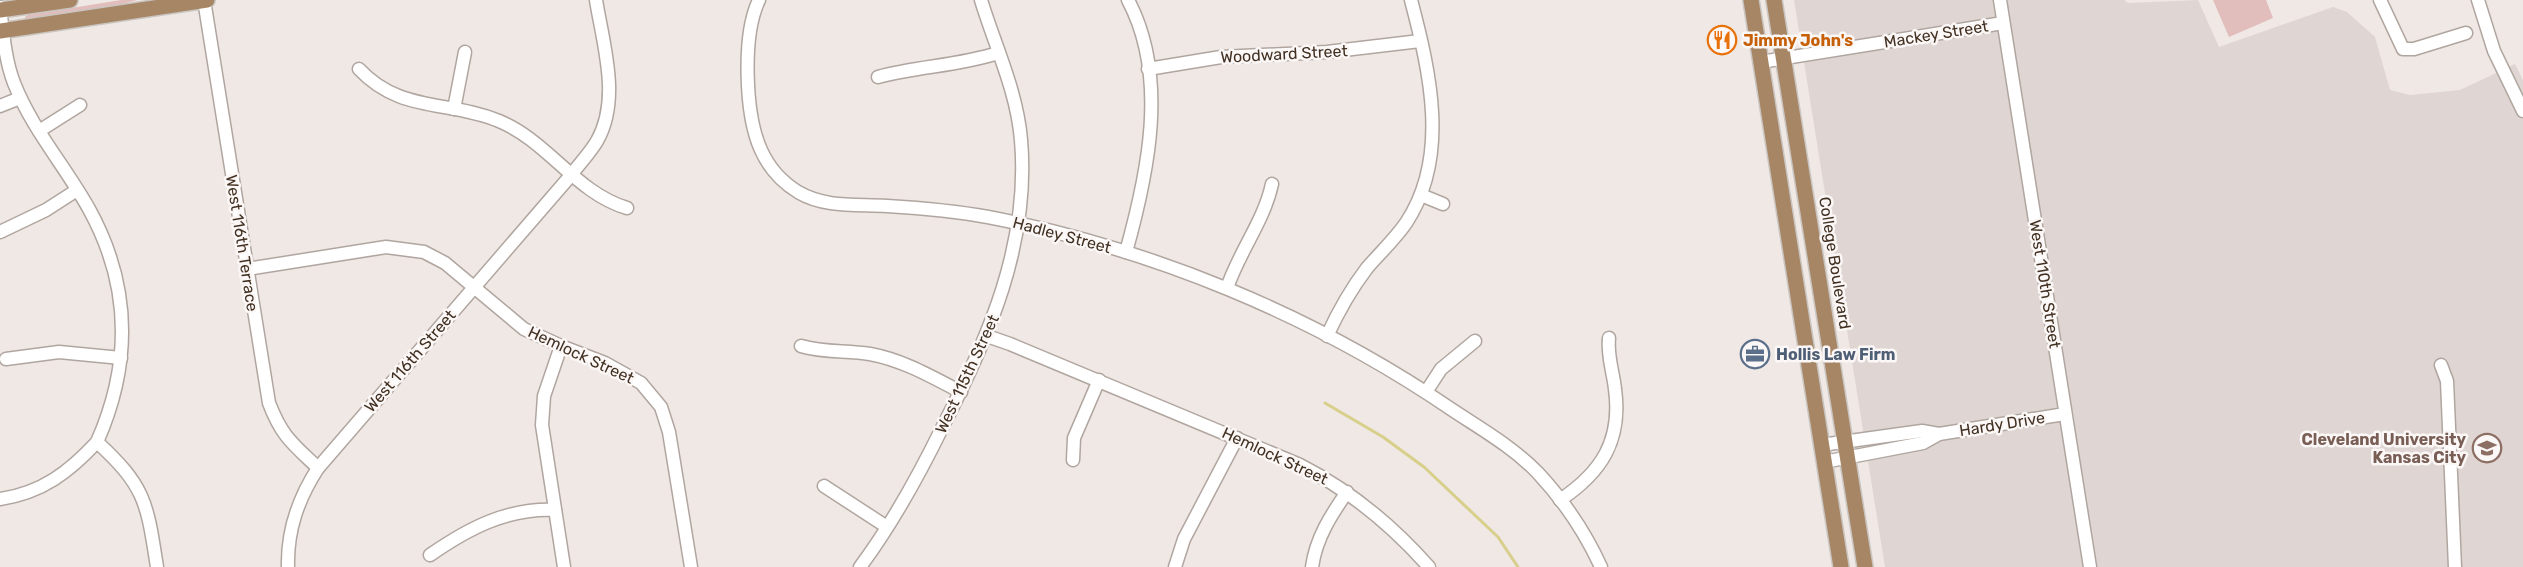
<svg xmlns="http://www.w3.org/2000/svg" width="2523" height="567" viewBox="0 0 2523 567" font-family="Rubik,sans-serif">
  <rect width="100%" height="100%" fill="#efe8e5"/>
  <path fill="#dfd6d3" d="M 1794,0 L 2124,0 L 2128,3 L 2198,0 L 2219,47 L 2333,7 L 2347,12 L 2375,37 L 2390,90 L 2410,95 L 2460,90 L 2515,64 L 2523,80 L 2523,567 L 1885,567 Z"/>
  <g fill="#e1bdbc">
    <path d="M 121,0 L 137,0 L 115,6 L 25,19 L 25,17 L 28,15 Z"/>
    <path d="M 2213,0 L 2266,0 L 2273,18 L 2229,37 Z"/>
  </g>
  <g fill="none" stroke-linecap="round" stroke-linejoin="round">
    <path stroke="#d7cf8a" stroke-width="3" d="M 1325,403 L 1383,437 L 1424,467 L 1498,537 L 1518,567"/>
    <g stroke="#b1a69f" stroke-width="15">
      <g id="minor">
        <path d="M 204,0 L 269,403 C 282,437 293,444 318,468"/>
        <path d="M 759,0 C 742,35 745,115 761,150 C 769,168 782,182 798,192 C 825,208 857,204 887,206 C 920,208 955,211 988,217 C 1153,249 1313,315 1451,409 C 1481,429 1513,447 1538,473 C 1564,501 1585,532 1601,567"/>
        <path d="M 2000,0 L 2090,567"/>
        <path d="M 2380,0 L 2403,49 L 2414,49 L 2466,33"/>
        <path d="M 2478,0 L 2494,51 L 2523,111"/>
        <path d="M 0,7 C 3,32 5,60 14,83 C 32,129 65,166 89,209 C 131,285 132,363 97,442 C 146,487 147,503 157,567"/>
        <path d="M 1761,62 L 2003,23"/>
        <path d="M 359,69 C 400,113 448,100 499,121 C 548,141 576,193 627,208"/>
        <path d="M 1148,69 L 1221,57 L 1327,52 L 1420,41"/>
        <path d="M 878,77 C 918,66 958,66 998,53"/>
        <path d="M 0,106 L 20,98"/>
        <path d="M 454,109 L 465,52"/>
        <path d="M 39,131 L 80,105"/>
        <path d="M 1421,195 L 1443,204"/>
        <path d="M 0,232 L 46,210 L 77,190"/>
        <path d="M 1126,252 C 1148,173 1169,77 1128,0"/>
        <path d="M 247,269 L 386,247 L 424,252 L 445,263 L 524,329 L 561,346 L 605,363 L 641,383 L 661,407 L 669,432 L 691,567"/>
        <path d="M 1227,288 C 1239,252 1264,221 1272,184"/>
        <path d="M 987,336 L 1010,344 L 1300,465 C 1351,491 1391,524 1429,567"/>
        <path d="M 1327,336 C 1338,312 1351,289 1367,268 C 1380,253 1395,239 1406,223 C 1450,157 1430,72 1411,0"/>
        <path d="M 561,346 L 544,396 L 542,425 L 564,567"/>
        <path d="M 801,346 C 824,353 847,350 870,354 C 903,360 932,377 961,392"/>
        <path d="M 6,359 L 59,352 L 121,358"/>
        <path d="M 2441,365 L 2447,381 L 2455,567"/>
        <path d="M 1426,392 L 1441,369 L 1475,341"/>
        <path d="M 1821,445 L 1922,431 L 1939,434"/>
        <path d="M 1073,460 L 1074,438 L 1099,380"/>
        <path d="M 1824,462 L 1923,443 L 1939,434 L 2065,414"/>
        <path d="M 824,486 L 887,527"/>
        <path d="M 0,499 C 42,493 69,472 97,442"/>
        <path d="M 1560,500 C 1602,472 1622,440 1615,389 C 1613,371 1607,356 1609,338"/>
        <path d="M 430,555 C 469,528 507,508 555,510"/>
        <path d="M 288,567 C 287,530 298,499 318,468 L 572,174 C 580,163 590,153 597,141 C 621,99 603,44 596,0"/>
        <path d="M 860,567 C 893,523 919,475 943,426 C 989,337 1030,243 1021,140 C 1017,91 995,46 981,0"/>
        <path d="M 1175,567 L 1184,539 L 1237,438"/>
        <path d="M 1312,567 C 1316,538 1331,515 1347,492"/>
      </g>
    </g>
    <g stroke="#cac5c1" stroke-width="18">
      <g id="major">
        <path d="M 1751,0 L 1841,567"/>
        <path d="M 1774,0 L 1865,567"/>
        <path d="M 0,10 L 70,0"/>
        <path d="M 0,31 L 207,0"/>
      </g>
    </g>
    <use href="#minor" stroke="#fff" stroke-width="12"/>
    <use href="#major" stroke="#a78666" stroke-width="15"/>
  </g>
  <defs>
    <g id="restaurant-ring" transform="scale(1.5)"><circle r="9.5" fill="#fbf7f6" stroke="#e8710a" stroke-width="1.5"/><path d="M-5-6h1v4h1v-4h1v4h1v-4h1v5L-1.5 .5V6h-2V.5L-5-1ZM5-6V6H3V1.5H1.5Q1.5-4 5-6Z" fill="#e8710a"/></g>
    <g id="office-ring" transform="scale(1.5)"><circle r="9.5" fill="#fbf7f6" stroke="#5c6f8a" stroke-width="1.5"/><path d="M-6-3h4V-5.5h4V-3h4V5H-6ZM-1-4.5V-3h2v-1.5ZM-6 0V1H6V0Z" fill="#5c6f8a"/></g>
    <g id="university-ring" transform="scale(1.5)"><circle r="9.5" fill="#fbf7f6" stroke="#8d6e63" stroke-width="1.5"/><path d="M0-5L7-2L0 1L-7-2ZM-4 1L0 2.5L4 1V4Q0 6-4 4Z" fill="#8d6e63"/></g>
  </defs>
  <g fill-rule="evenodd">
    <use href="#restaurant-ring" x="1722" y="40"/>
    <use href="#office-ring" x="1755" y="354"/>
    <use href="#university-ring" x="2487" y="448"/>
  </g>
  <g text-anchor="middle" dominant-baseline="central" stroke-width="5" stroke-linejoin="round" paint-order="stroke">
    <g font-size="16" fill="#423122" stroke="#fbf7f6">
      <text transform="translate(1936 34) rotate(-9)">Mackey Street</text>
      <text transform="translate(1284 54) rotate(-3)">Woodward Street</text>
      <text transform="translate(1062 235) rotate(15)">Hadley Street</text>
      <text transform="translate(242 243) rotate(81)">West 116th Terrace</text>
      <text transform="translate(1835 263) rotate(81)">College Boulevard</text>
      <text transform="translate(2045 284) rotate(81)">West 110th Street</text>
      <text transform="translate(581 355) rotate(25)">Hemlock Street</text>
      <text transform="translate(410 361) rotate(-49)">West 116th Street</text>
      <text transform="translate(967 374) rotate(-65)">West 115th Street</text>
      <text transform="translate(2002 424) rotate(-9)">Hardy Drive</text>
      <text transform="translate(1275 456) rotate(25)">Hemlock Street</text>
    </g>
    <g font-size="16" font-weight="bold" fill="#c56008" stroke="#fbf7f6" text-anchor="start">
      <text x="1743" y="40">Jimmy John's</text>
    </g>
    <g font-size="16" font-weight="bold" fill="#4e5e75" stroke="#fbf7f6" text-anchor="start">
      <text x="1776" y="354">Hollis Law Firm</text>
    </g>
    <g font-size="16" font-weight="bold" fill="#785e54" stroke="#fbf7f6" text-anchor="end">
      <text x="2466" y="439">Cleveland University<tspan x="2466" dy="18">Kansas City</tspan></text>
    </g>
  </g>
</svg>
